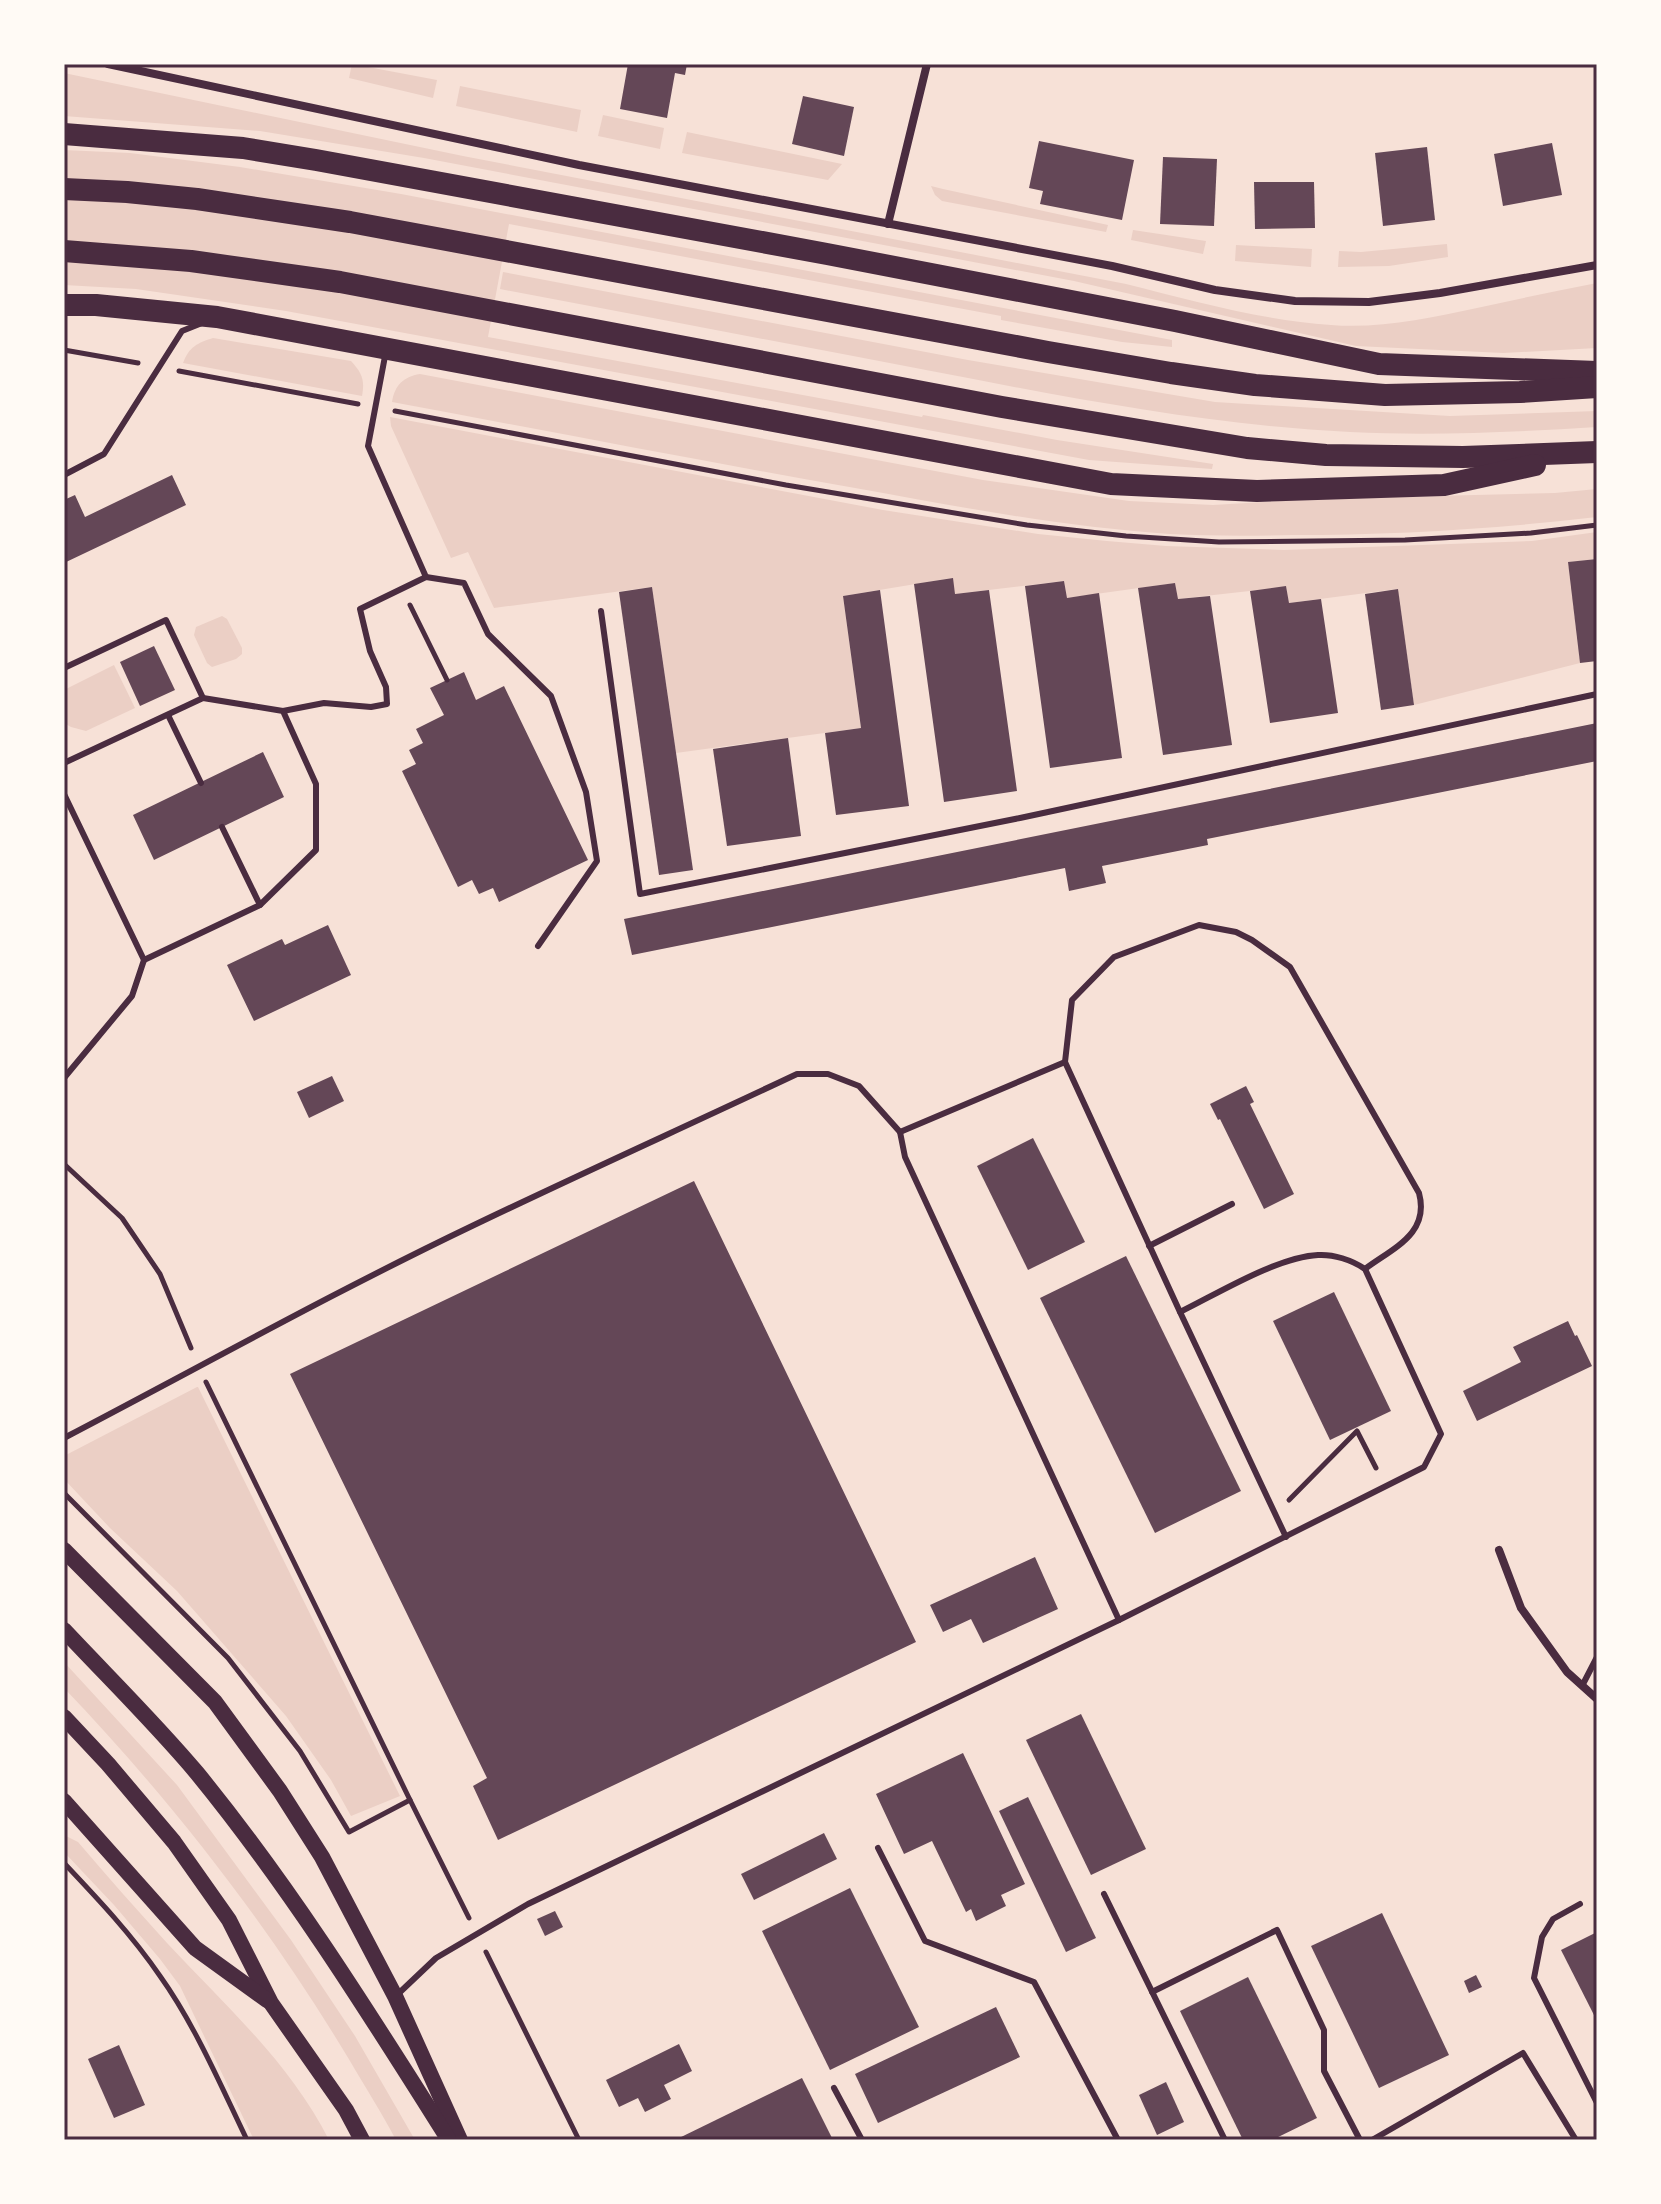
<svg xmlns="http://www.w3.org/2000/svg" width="1661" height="2204" viewBox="0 0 1661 2204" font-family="'DejaVu Sans',sans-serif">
  <rect width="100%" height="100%" fill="#f7e1d7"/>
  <g fill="#ebcfc5">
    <path d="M 352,64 L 437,80 L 433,98 L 349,78 Z"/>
    <path d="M 64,73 L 463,156 L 1126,284 C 1193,301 1261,320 1331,325 C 1379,329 1429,318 1477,308 C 1517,299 1557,291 1597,283 L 1597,348 L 1503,353 L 1356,346 L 1074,281 L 424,158 L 260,131 L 64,116 Z"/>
    <path d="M 460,86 L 581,110 L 577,132 L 456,106 Z"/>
    <path d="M 603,115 L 664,128 L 660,149 L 598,136 Z"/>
    <path d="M 687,132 L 842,164 L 828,180 L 682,153 Z"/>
    <path d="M 64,150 L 130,153 L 240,167 L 401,194 L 1172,340 L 1172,347 L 1122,342 L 1001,320 L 1001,316 L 509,224 L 488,337 L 922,417 L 923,415 L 1057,440 L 1213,464 L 1212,469 L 1089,460 L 286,311 L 136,289 L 64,285 Z"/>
    <path d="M 931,186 L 943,189 L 1108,225 L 1106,232 L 942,201 L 935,195 Z"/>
    <path d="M 1133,230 L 1206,241 L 1203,254 L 1131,240 Z"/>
    <path d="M 1447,244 L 1448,257 L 1389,266 L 1338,267 L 1339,251 L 1361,252 Z"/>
    <path d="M 1236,245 L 1312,249 L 1311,267 L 1235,261 Z"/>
    <path d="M 503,272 L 968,360 L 1215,402 L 1450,416 L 1597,411 L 1597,427 C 1515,432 1433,436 1350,432 C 1207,425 1066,397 926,370 C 784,343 642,316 500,289 Z"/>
    <path d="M 213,338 L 351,361 C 362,373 365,380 362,396 L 183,363 C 189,347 197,343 213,338 Z"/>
    <path d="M 420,374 L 983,480 L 1129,501 L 1213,505 L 1312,499 L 1555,493 L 1597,489 L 1597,517 C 1496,529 1394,535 1292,535 C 1251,536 1210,536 1170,534 C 1064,527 960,507 855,488 C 701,461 547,431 392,402 C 395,385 403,377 420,374 Z"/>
    <path d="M 390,417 L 883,510 L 1038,534 L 1107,541 L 1166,546 L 1284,550 L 1532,541 L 1597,532 L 1597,559 L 1569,562 L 1580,663 L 1414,705 L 1397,589 L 1289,603 L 1286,587 L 1178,599 L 1175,583 L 1067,598 L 1064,581 L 955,594 L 952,578 L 843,596 L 861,728 L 676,753 L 652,587 L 494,608 L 468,552 L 451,558 L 391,426 Z"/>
    <path d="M 222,616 L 227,619 L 242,648 L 242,654 L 236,659 L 212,667 L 207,663 L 194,635 L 196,627 Z"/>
    <path d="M 114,665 L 135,708 L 86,731 L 71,727 L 64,723 L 64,690 Z"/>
    <path d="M 197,1387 L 198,1387 L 400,1796 L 351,1816 L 331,1780 L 286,1716 L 177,1591 L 110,1528 L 64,1479 L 64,1456 Z"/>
    <path d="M 64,1662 L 177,1785 L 241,1872 L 291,1940 L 355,2036 L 415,2140 L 396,2140 C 382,2113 365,2087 350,2061 C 269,1926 173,1802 64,1688 Z"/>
    <path d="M 64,1835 L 78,1842 C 107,1876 137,1910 167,1943 C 225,2005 290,2063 329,2140 L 254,2140 L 180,1986 L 160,1959 L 114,1905 L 64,1852 Z"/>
  </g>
  <g fill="#644757">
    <path d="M 628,64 L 687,64 L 685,75 L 675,73 L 667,118 L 620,109 Z"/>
    <path d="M 803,96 L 854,107 L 844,156 L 792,144 Z"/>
    <path d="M 1039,141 L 1134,160 L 1122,220 L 1040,204 L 1043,191 L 1029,188 Z"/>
    <path d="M 1552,143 L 1562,195 L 1503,206 L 1494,154 Z"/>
    <path d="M 1427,147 L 1435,220 L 1383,226 L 1375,153 Z"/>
    <path d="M 1163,157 L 1217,159 L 1214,226 L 1160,224 Z"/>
    <path d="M 1254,182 L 1314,182 L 1315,228 L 1255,229 Z"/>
    <path d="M 172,475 L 186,505 L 64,563 L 64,500 L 75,495 L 85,517 Z"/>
    <path d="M 1597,559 L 1597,661 L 1580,663 L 1568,562 Z"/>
    <path d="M 953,578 L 955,594 L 989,590 L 1017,791 L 944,802 L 914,584 Z"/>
    <path d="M 1064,581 L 1067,598 L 1099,593 L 1122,758 L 1050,768 L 1025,586 Z"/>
    <path d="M 1175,583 L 1178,599 L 1210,596 L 1232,745 L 1163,755 L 1138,588 Z"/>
    <path d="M 1286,586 L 1289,603 L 1321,599 L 1338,713 L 1270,723 L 1250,591 Z"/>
    <path d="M 652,587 L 693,870 L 659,875 L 619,592 Z"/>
    <path d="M 1398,589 L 1414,705 L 1381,710 L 1365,594 Z"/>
    <path d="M 880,590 L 909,806 L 836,815 L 825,733 L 861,728 L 843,596 Z"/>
    <path d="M 154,646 L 175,690 L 140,706 L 120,662 Z"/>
    <path d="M 464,672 L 476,700 L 504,686 L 588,860 L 499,902 L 493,888 L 479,894 L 472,880 L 458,887 L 402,771 L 416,764 L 409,750 L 423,743 L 416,729 L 444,715 L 430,688 Z"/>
    <path d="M 1597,723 L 1597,761 L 1207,839 L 1208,845 L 1102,866 L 1106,883 L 1069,891 L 1065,868 L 632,955 L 624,919 Z"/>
    <path d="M 788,738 L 801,836 L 727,846 L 713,749 Z"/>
    <path d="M 263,752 L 284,797 L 154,860 L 133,815 Z"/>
    <path d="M 328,925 L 351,975 L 254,1021 L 227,965 L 282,939 L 285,945 Z"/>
    <path d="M 332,1076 L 344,1101 L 309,1118 L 297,1092 Z"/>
    <path d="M 1246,1086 L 1254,1102 L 1250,1104 L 1294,1194 L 1264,1209 L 1220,1119 L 1218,1120 L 1210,1104 Z"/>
    <path d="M 1033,1138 L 1085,1242 L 1028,1270 L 977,1166 Z"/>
    <path d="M 694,1181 L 916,1642 L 498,1840 L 473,1786 L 487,1778 L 290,1374 Z"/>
    <path d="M 1126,1256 L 1241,1491 L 1155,1533 L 1040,1298 Z"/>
    <path d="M 1334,1292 L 1391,1411 L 1330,1440 L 1273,1321 Z"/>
    <path d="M 1568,1321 L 1575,1336 L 1577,1335 L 1592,1366 L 1477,1421 L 1463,1391 L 1521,1362 L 1513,1347 Z"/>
    <path d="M 1035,1557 L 1058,1609 L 983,1643 L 971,1619 L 943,1632 L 930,1605 Z"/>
    <path d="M 1081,1714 L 1146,1849 L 1091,1875 L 1026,1740 Z"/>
    <path d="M 963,1753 L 1025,1884 L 1001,1895 L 1006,1906 L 976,1921 L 971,1909 L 966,1912 L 932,1841 L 904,1854 L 876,1794 Z"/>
    <path d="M 1028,1797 L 1096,1938 L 1066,1952 L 999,1811 Z"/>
    <path d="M 824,1833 L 837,1859 L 754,1900 L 741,1874 Z"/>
    <path d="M 850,1888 L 919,2027 L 830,2070 L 762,1931 Z"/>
    <path d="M 555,1911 L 563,1927 L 545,1936 L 537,1919 Z"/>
    <path d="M 1382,1913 L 1449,2055 L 1379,2088 L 1311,1946 Z"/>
    <path d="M 1597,1932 L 1597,2021 L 1561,1950 Z"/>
    <path d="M 1476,1975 L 1482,1987 L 1469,1993 L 1464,1981 Z"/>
    <path d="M 1248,1977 L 1317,2118 L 1272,2140 L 1243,2140 L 1180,2011 Z"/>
    <path d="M 996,2007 L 1020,2057 L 878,2123 L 855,2074 Z"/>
    <path d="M 679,2044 L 692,2071 L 664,2085 L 671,2099 L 645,2112 L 638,2098 L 619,2107 L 606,2080 Z"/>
    <path d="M 119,2045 L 145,2105 L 114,2118 L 88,2059 Z"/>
    <path d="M 802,2078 L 832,2138 L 828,2140 L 675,2140 Z"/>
    <path d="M 1166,2082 L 1184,2122 L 1157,2135 L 1139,2095 Z"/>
  </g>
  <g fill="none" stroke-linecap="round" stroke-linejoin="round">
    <g stroke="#4a2c40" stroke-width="5">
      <path d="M 64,350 L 138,363"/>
      <path d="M 179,371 L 358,404"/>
      <path d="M 395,411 L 786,485 L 1027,525 L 1126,536 L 1219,542 L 1405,540 L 1531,533 L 1597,525"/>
      <path d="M 410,605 L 447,680"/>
      <path d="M 64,1164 L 122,1218 L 160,1274 L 191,1348"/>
      <path d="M 206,1382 L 410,1800"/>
      <path d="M 64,1493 L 228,1658 L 300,1751 L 349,1832 L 410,1800 L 469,1918"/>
      <path d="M 1289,1500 L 1357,1431 L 1376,1468"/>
      <path d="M 64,1863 C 98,1899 132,1935 160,1976 C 195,2025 221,2086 247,2140"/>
      <path d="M 486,1952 L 579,2140"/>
    </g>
    <g stroke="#4a2c40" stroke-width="6">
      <path d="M 64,475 L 104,454 L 182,331 L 202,323"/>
      <path d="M 426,577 L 464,583 L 488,634 L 551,696 L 586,792 L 597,861 L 538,946"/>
      <path d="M 601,611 L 640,894 L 1020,818 L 1597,694"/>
      <path d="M 64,668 L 166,620 L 203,698"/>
      <path d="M 283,711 L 324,703 L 371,707 L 387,704 L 386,687 L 370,651 L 360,609 L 426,577 L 368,446 L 386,351"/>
      <path d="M 168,715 L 201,783"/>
      <path d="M 64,763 L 203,698 L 283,711 L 316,784 L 316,850 L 260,905 L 144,960"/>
      <path d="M 64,794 L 144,960 L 132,996 L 64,1078"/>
      <path d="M 222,827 L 260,905"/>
      <path d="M 900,1132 L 1065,1062"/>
      <path d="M 1149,1246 L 1232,1204"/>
      <path d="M 64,1438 C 200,1367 334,1292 472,1226 C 580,1174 689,1125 797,1074 L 828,1074 L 859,1086 L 900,1132 L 905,1157 L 1119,1620 L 528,1904 L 436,1958 L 398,1994"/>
      <path d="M 1286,1537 L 1180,1312 L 1065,1062 L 1072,1000 L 1114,957 L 1199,925 L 1236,932 L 1252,940 L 1290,967 L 1419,1193 C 1430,1234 1393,1248 1365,1269"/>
      <path d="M 1119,1620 L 1424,1467 L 1441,1434 L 1365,1269 C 1352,1260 1333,1254 1318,1255 C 1277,1257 1217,1294 1180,1312"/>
      <path d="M 1582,1686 L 1597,1657"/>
      <path d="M 878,1848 L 925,1941 L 1034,1982 L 1118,2140"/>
      <path d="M 1104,1894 L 1225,2140"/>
      <path d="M 1580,1904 L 1553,1919 L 1542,1937 L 1534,1978 L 1597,2103"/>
      <path d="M 1152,1992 L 1277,1930 L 1324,2030 L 1324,2071 L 1360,2140"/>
      <path d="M 834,2088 L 862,2140"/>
      <path d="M 1372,2140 L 1523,2053 L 1576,2140"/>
    </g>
    <g stroke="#4a2c40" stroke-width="8">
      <path d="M 108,64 L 579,165 L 1112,266 L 1215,290 L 1295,301 L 1369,302 L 1440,293 L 1597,265"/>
      <path d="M 888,224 L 927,64"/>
      <path d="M 1499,1550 L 1521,1608 L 1567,1672 L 1597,1699"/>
    </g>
    <g stroke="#4a2c40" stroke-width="16">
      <path d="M 64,1550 L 215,1702 L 280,1791 L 322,1857 L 395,1996 L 460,2140"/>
      <path d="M 64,1630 C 108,1677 155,1723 197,1773 C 291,1888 370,2015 449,2140"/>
      <path d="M 64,1717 L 108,1764 L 174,1842 L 229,1920 L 271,2003 L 346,2110 L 362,2140"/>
      <path d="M 64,1801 L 195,1948 L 267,2000"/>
    </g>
    <g stroke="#4a2c40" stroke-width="22">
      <path d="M 64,134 L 243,148 L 316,160 L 827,254 L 1175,321 L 1379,364 L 1597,372"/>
      <path d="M 64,189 L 127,192 L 197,199 L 350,222 L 1048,352 L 1171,373 L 1255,385 L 1385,395 L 1520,392 L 1597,387"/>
      <path d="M 64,251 L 191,261 L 340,282 L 1002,407 L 1247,448 L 1326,455 L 1463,457 L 1597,452"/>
      <path d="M 64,305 L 96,305 L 217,317 L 1111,484 L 1257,491 L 1444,485 L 1535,465"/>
    </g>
  </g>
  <rect width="1661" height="2204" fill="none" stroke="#fffaf5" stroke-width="132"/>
  <rect x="66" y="66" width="1529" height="2072" fill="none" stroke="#4a2c40" stroke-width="3"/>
</svg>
